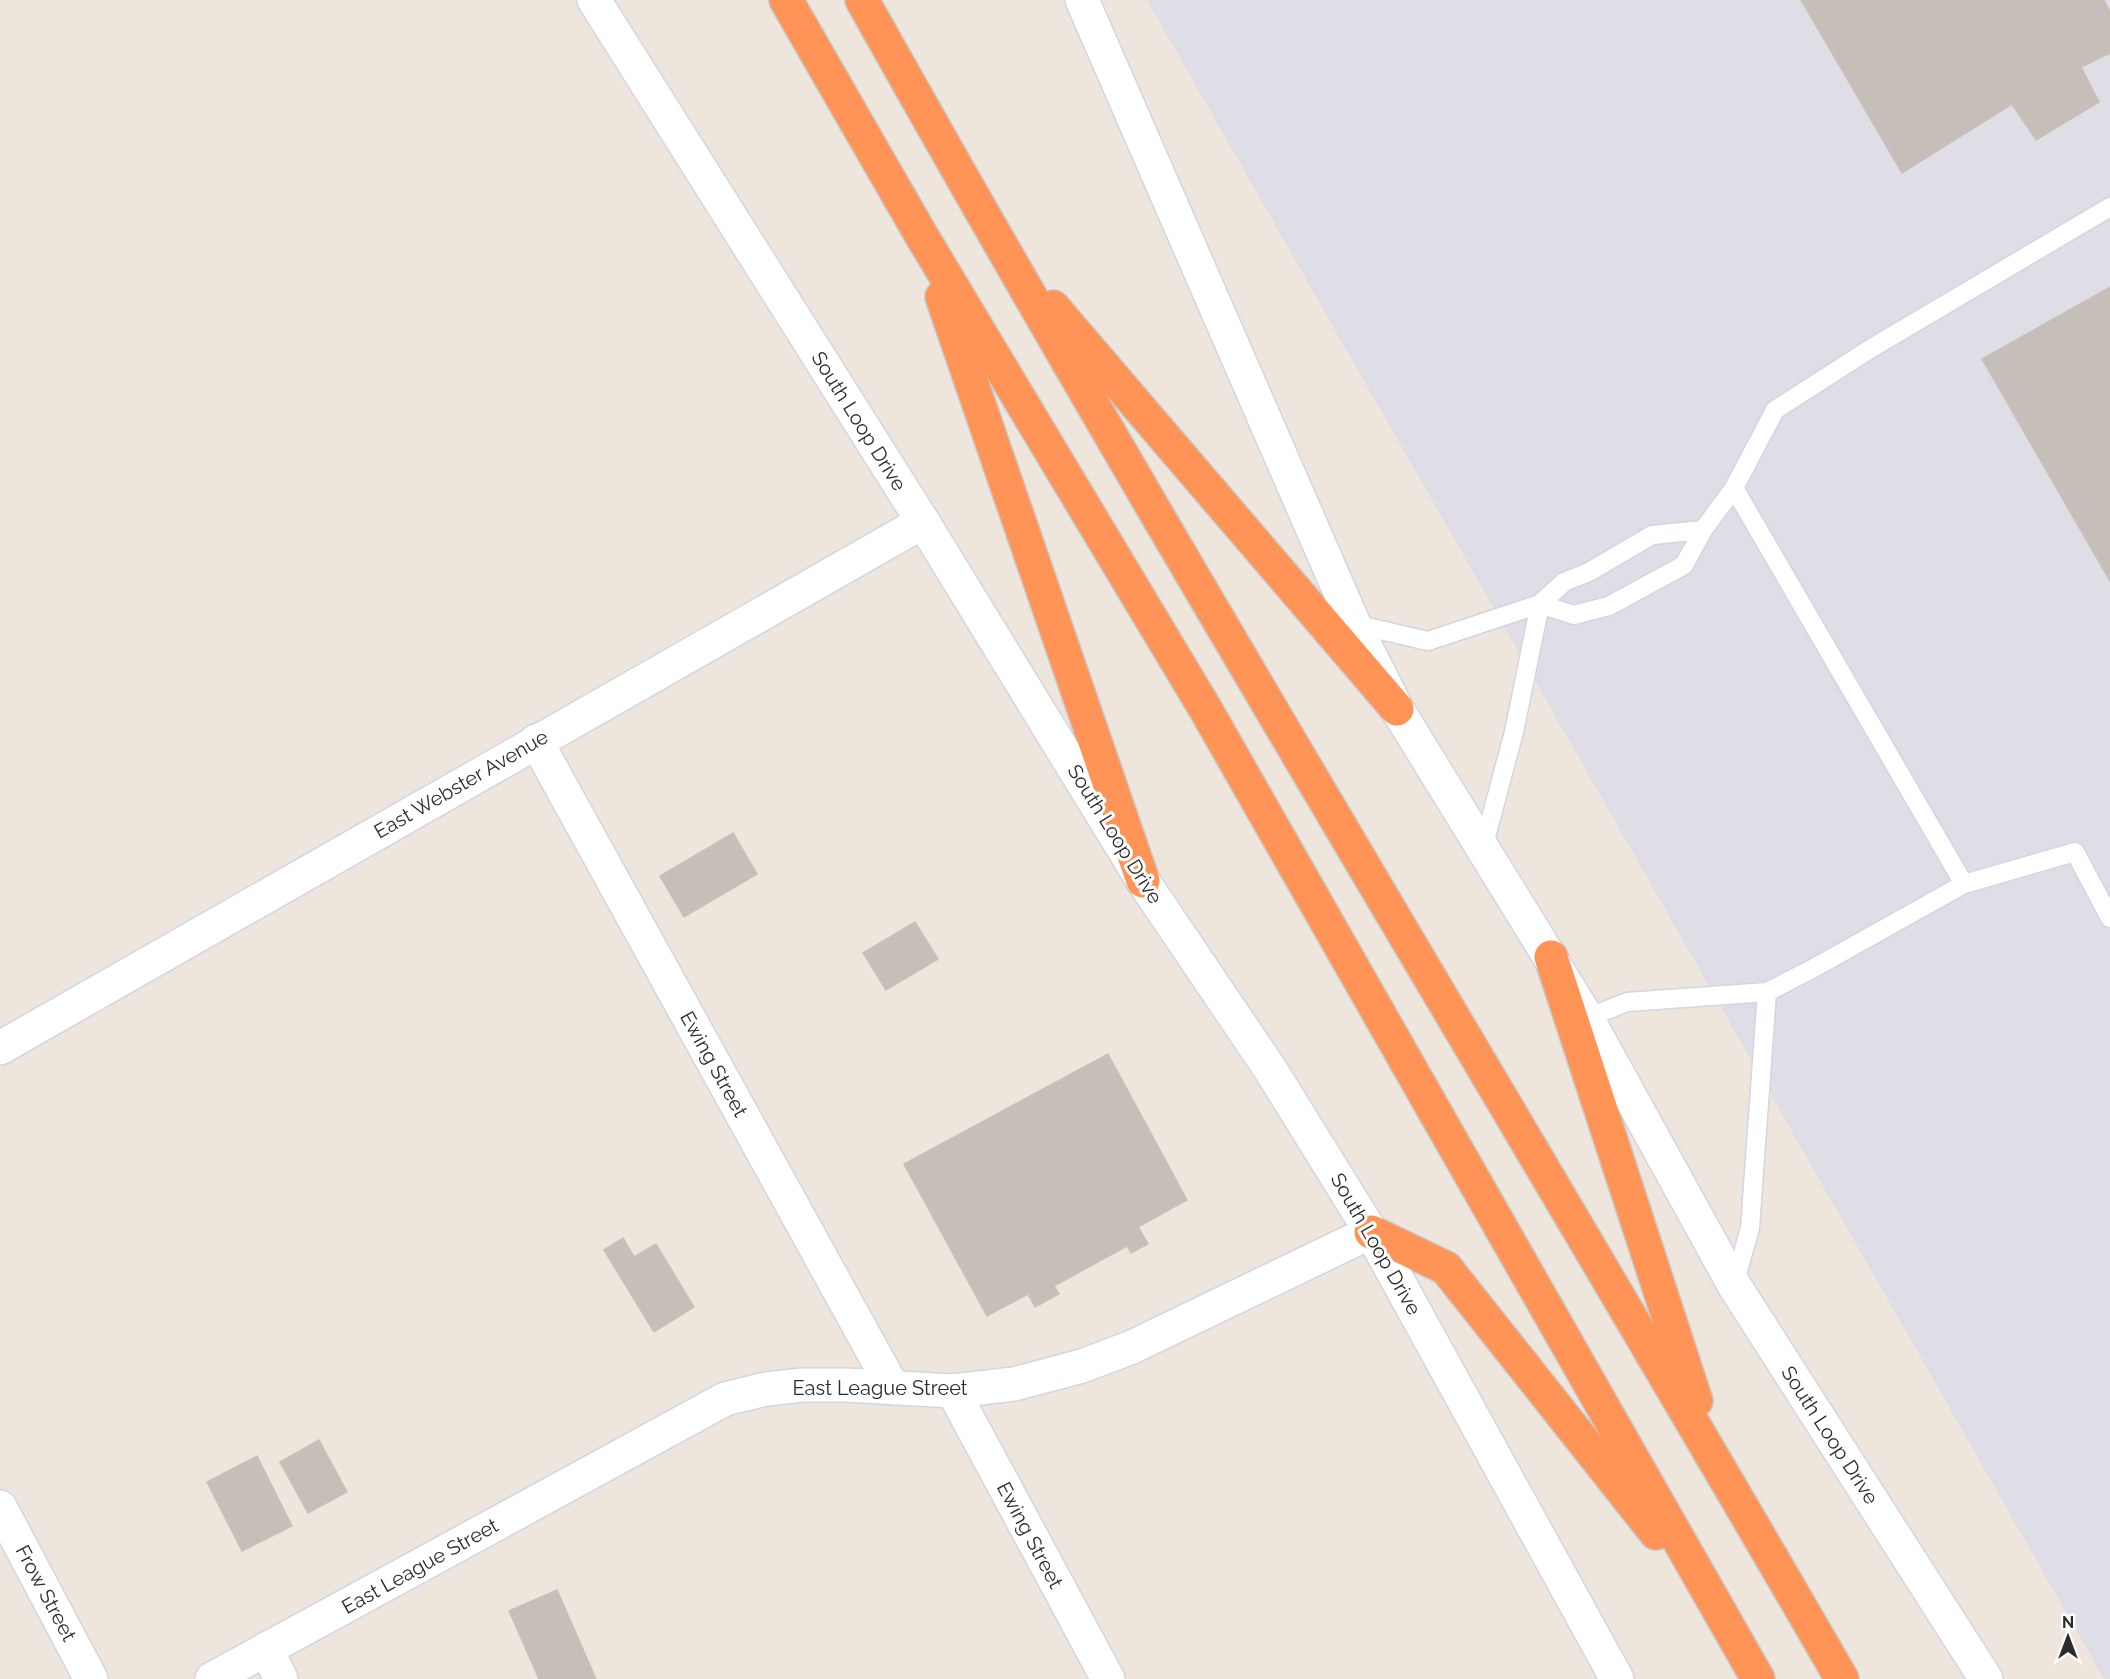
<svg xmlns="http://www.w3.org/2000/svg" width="2110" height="1679" viewBox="0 0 2110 1679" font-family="Raleway,sans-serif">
  <rect width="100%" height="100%" fill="#eee5dc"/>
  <path fill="#dfdde6" d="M 1147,0 L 2110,0 L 2110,1679 L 2104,1679 Z"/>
  <g fill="#c6bfb9" stroke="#cac1b5" stroke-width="1.5">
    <path d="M 1801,0 L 2104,0 L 2110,12 L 2110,53 L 2081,67 L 2099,102 L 2036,140 L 2012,104 L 1902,173 Z"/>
    <path d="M 2110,287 L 2110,581 L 1982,359 Z"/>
    <path d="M 733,833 L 757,874 L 684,917 L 660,876 Z"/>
    <path d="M 915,922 L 938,959 L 886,990 L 863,953 Z"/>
    <path d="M 1108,1054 L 1187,1200 L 1138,1227 L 1148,1244 L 1131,1253 L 1127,1246 L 1054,1286 L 1059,1294 L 1035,1307 L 1028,1294 L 987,1316 L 904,1164 Z"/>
    <path d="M 623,1238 L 634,1257 L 656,1244 L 694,1307 L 654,1332 L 604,1250 Z"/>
    <path d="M 319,1440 L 347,1492 L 308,1513 L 280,1462 Z"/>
    <path d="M 257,1456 L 292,1526 L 242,1551 L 207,1482 Z"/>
    <path d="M 557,1590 L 596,1679 L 539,1679 L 509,1611 Z"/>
  </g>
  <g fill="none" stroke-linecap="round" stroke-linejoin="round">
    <g stroke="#d1d6e5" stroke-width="21">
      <g id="lane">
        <path d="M 1734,488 L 1775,410 L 1870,349 L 2110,207"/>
        <path d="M 1703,530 L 1734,488 L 1964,884"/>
        <path d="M 1354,624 L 1428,641 L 1540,604 L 1564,582 L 1589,572 L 1652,535 L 1703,530 L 1684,565 L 1609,606 L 1574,615 L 1540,604"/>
        <path d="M 1483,848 L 1514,732 L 1540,604"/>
        <path d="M 1587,1018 L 1627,1002 L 1767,992"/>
        <path d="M 1734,1285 L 1750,1228 L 1767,992 L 1812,969 L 1964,884 L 2075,852 L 2110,918"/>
      </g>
    </g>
    <g stroke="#d1d6e5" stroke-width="36">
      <g id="street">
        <path d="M 536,741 L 893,1388"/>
        <path d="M 0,1048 L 923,522"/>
        <path d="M 953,1391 L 1108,1679"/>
        <path d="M 0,1507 L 91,1679"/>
        <path d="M 266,1649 L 281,1679"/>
        <path d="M 212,1679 L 725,1399 L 766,1389 L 803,1385 L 846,1385 L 953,1391 L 1014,1384 L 1082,1366 L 1132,1347 L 1371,1232"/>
      </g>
    </g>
    <g stroke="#d1d6e5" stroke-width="36">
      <g id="secondary">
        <path d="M 594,0 L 923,522 L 1143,881 L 1270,1069 L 1371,1232 L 1617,1679"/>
        <path d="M 1082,0 L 1354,624 L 1397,709 L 1587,1018 L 1734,1285 L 1986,1679"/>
      </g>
    </g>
    <g stroke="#c8c8c8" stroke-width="36">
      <g id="highway">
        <path d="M 786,0 L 920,233 L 1206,710 L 1758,1679"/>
        <path d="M 862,0 C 1178,565 1518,1118 1842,1679"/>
        <path d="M 942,297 L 1143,881"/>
        <path d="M 1053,307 L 1397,709"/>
        <path d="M 1551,957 L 1696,1401"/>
        <path d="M 1371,1232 L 1446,1268 L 1656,1533"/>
      </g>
    </g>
    <use href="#lane" stroke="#fff" stroke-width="18"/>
    <use href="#street" stroke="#fff" stroke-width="33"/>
    <use href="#secondary" stroke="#fff" stroke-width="33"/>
    <use href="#highway" stroke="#ff9456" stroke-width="33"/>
  </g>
  <g text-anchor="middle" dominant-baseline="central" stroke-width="6" stroke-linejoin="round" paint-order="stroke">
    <g font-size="20" fill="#2b2b2b" stroke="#fff">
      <text transform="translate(859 421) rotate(58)">South Loop Drive</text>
      <text transform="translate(461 784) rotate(-30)">East Webster Avenue</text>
      <text transform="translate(1115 834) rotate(58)">South Loop Drive</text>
      <text transform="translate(714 1064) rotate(61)">Ewing Street</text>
      <text transform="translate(1376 1244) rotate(60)">South Loop Drive</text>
      <text x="880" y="1388">East League Street</text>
      <text transform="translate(1830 1435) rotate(57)">South Loop Drive</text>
      <text transform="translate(1030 1535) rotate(62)">Ewing Street</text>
      <text transform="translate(420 1566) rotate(-29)">East League Street</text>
      <text transform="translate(46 1593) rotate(62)">Frow Street</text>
    </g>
  </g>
  <g transform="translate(2068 1637)" stroke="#ffffff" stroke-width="4.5" paint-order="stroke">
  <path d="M0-4.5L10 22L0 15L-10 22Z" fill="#2b2b2b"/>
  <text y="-9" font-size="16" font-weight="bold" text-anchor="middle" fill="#2b2b2b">N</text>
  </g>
</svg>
